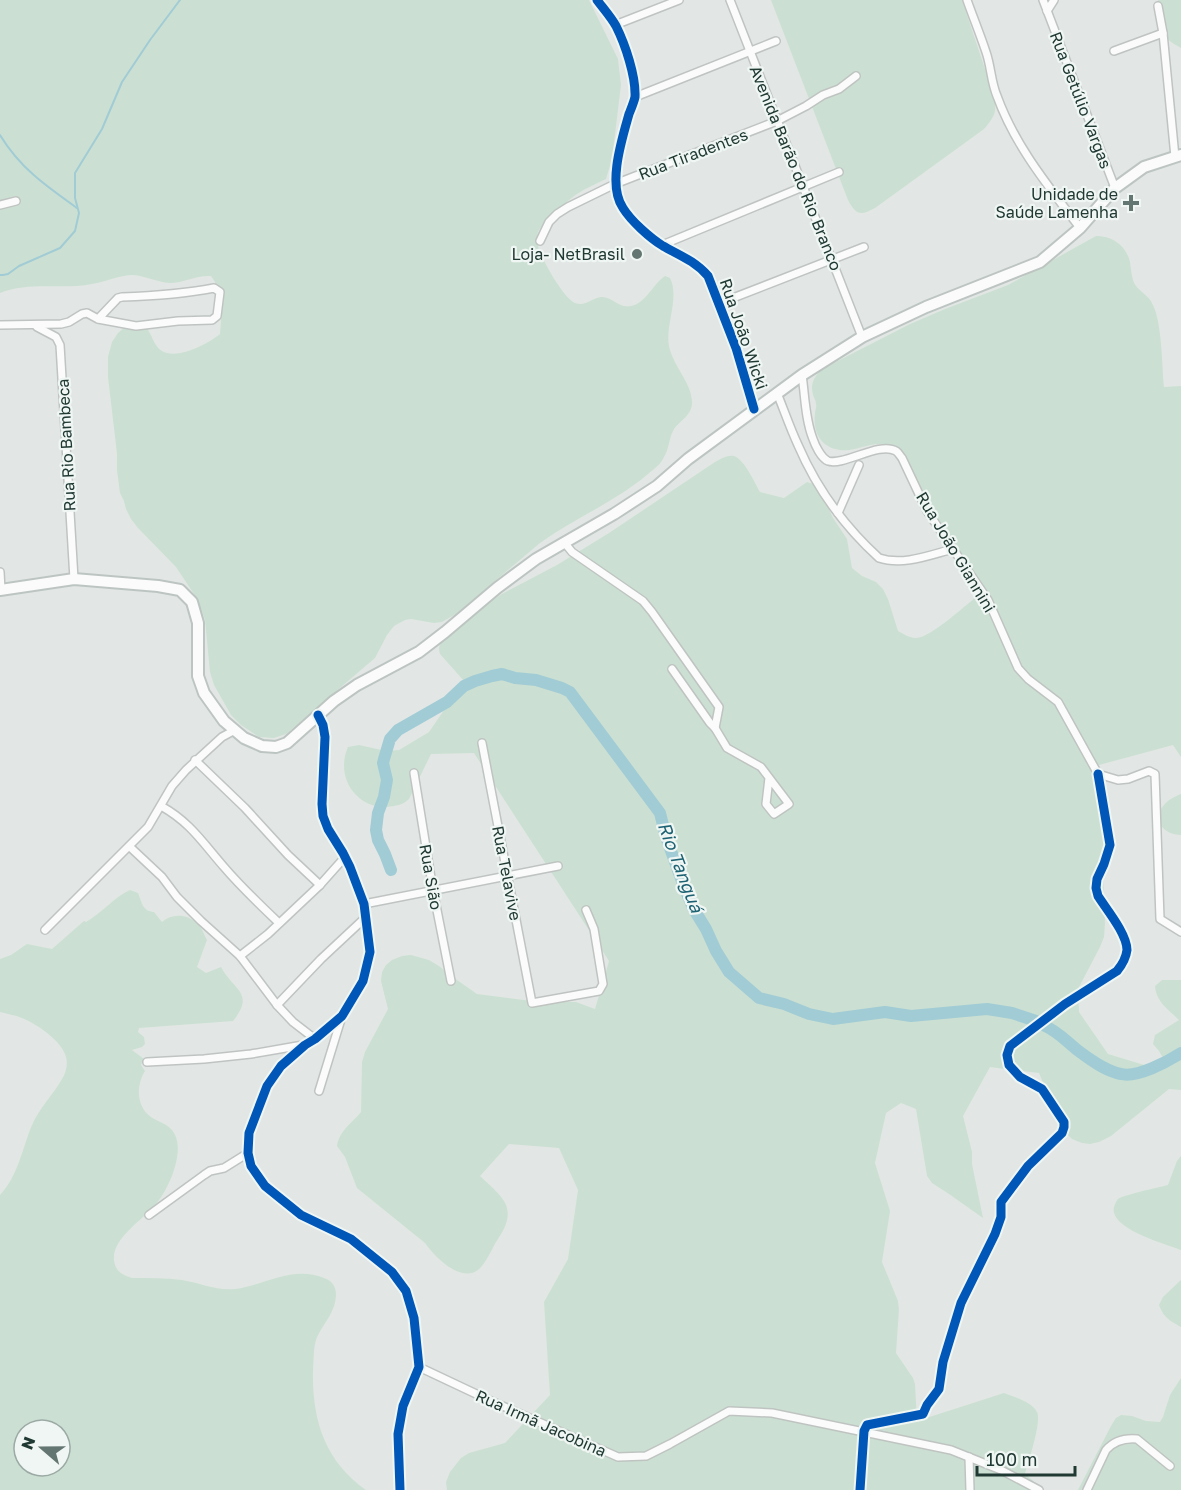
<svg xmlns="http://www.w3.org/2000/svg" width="1181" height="1490" viewBox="0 0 1181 1490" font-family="'Golos Text',sans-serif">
  <rect width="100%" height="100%" fill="#e2e7e5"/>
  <g fill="#cbe0d2" fill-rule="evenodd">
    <path d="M 0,0 L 589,0 L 618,59 L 621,85 L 612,159 L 606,179 C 596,184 586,188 577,194 C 568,200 542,223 538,232 C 537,235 537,238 537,241 C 538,254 563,298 575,303 C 585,307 592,298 601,297 C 612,296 619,309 631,306 C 646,303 652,285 665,276 L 670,278 C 680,297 665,326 669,346 C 673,366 691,382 692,401 C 693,416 679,420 673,431 C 669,439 669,449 664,457 C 661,464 654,469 648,474 C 615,502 575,518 540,543 L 456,614 L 442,622 L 434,623 L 411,619 L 405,620 L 394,626 L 387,635 L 375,658 L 286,734 L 274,738 L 259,737 L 241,725 L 231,715 L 214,685 L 210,672 L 205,620 L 198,600 L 176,567 L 138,528 L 131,519 L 126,509 L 124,501 L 120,493 L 117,470 L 117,454 L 108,377 L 108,357 L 112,342 L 118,333 L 125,327 L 146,327 C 152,334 154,347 162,351 C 177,360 208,344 220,334 L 221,320 L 217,303 L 215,282 L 211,276 C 196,275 184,283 170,283 C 157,282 145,276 133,275 C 119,275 106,282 92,284 C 62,290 29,281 0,293 Z"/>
    <path d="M 771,0 L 962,0 L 994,96 C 997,112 995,116 984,129 L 875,208 C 860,216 856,215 848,200 Z"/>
    <path d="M 1158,0 L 1181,0 L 1181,48 C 1177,45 1171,43 1168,39 C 1159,31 1157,12 1158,0 Z"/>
    <path d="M 1096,236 C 1112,236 1126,245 1130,262 C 1131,268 1131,274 1133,280 C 1136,291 1149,294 1153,305 C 1162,323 1162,366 1164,387 L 1181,386 L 1181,757 L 1173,745 L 1099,765 L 1101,805 L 1108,849 L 1103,874 L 1105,924 L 1104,937 L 1100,947 L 1078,989 L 1079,1012 L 1108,1054 L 1154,1068 L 1163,1058 L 1159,1051 L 1153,1044 L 1155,1035 L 1179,1020 C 1169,1010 1156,1002 1155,986 L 1162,980 L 1181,980 L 1181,1090 L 1169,1089 L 1111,1136 L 1099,1142 L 1090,1144 L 1082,1143 L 1072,1139 L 1065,1132 L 1060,1123 L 1039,1073 L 1023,1071 L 1013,1072 L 1005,1069 L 990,1067 L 963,1116 L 972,1152 L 972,1164 L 983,1218 L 949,1194 L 932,1183 L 927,1176 L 916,1109 L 901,1103 L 886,1113 L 875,1163 L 890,1211 L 882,1262 L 898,1301 L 899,1310 L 896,1353 L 913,1378 L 915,1384 L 917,1421 L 1004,1393 C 1014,1397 1032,1402 1037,1412 C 1042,1422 1028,1462 1025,1474 L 1044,1490 L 447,1490 L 446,1482 L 450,1472 L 461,1458 L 469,1453 L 505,1443 L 550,1395 L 544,1302 L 568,1259 L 578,1190 L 559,1148 L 509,1144 L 480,1176 C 488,1184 505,1197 507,1208 C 510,1221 503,1231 496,1242 C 491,1251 486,1263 478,1270 C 460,1283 434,1256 425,1243 L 357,1188 L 345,1157 L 337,1146 C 339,1131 352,1123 361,1112 L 362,1062 L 365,1052 L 388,1009 L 381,981 L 382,972 L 386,965 L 392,960 L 402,956 L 411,955 L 429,960 L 439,966 L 447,973 L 477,994 L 540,1002 L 576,1002 L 595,1009 L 609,961 L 474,753 L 431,754 L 409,799 C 403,805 395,806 387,807 C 355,808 335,776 348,747 L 359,745 L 386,751 L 399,750 L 429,732 L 464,681 L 440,654 C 437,645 442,641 448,634 L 500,595 L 557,565 L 609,533 L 715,462 C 721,459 727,455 734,456 C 744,459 755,483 760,492 L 784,498 L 807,482 L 816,485 L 822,493 L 833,518 L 847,539 L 852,568 L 862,576 L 876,582 L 883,589 L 888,599 L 898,631 C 904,634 909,638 916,638 C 931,638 969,602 982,592 C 970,574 958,556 946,538 C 940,530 932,521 928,511 C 919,493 918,472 904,457 C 878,429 862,456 835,449 C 818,444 813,429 815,413 C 815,411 817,406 816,404 C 816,401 814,398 813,395 C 810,383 814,376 824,368 L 910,324 L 945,309 L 1008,285 Z"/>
    <path d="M 1181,794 L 1181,835 C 1164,835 1151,820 1164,805 C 1169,799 1174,797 1181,794 Z"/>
    <path d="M 130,890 L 138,893 C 142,902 142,911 154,912 L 162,922 C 172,913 187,914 197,923 C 202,927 204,935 207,940 L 197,967 L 206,973 L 221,967 C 233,990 256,993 233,1021 L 139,1028 L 138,1032 L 144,1037 L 145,1044 L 142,1047 L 132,1050 L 144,1059 L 141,1065 L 145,1071 C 136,1085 136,1106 151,1117 C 157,1121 165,1123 170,1128 C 183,1140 177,1162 172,1176 C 168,1185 163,1196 156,1204 C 143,1220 112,1238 114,1260 C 115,1271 122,1275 132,1278 C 148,1278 165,1278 182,1280 C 200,1283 217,1291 235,1289 C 265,1285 293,1265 324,1278 C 331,1280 336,1286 336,1294 C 336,1313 322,1324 316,1340 C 313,1350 314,1361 313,1371 C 312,1420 325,1461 366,1490 L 0,1490 L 0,1195 C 18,1176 22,1149 32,1125 C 40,1107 53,1095 62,1079 C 66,1073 68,1064 66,1057 C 62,1041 37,1024 22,1018 C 15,1015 7,1014 0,1012 L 0,959 L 11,955 L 27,944 L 52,949 L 84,921 L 86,922 C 102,913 113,898 130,890 ZM 24,1430 L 60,1430 L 60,1466 L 24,1466 Z"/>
    <path d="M 1181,1156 L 1181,1250 C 1166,1244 1109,1229 1114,1207 C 1115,1204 1116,1201 1118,1199 C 1126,1194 1157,1188 1168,1185 L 1177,1161 Z"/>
    <path d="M 1181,1280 L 1181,1327 C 1169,1320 1164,1318 1159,1305 L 1163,1297 Z"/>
    <path d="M 1181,1378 L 1181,1490 L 1078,1490 L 1111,1426 L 1116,1418 L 1121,1415 L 1132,1416 L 1146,1421 L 1160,1422 L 1163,1417 L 1170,1395 Z"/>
  </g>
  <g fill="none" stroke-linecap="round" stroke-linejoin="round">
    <g stroke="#a2ccd5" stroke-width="2">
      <path d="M 0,135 C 20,168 46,186 77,208"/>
      <path d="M 0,275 L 3,275 L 8,274 L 19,266 L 60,248 L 75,231 L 79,213 L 75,198 L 75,173 L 102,129 L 122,82 L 150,40 L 180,0"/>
    </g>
    <g stroke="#a2ccd5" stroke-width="12">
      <path d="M 391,870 L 385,854 L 378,840 L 376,830 L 378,813 L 384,797 L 387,780 L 383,763 L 384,759 L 390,739 L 398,730 L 447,702 L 464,686 L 475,681 L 492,676 L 502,674 L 515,678 L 536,680 L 562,688 L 570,692 L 660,813 L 666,837 L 683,884 L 693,908 L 706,929 L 716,951 L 729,972 L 759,998 L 784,1004 L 809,1014 L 833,1019 L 885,1012 L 911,1016 L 987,1009 L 1012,1013 L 1036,1021"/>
      <path d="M 1043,1025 C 1058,1031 1068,1043 1080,1052 C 1092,1061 1106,1071 1121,1074 C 1137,1078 1167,1062 1181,1053"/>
    </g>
    <g stroke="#bfc4c2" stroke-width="10">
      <g id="street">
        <path d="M 597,0 C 603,8 611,17 616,26 C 625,44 636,76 635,97 C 634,102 631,109 629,114 C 622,139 607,185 623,208 C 631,221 650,238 663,246 C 679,255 695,261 708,276 L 736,348 L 754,409"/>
        <path d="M 730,0 L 862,337"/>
        <path d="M 967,0 C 973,17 980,34 986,52 C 991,66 991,82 997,96 C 1015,146 1049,187 1080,228"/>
        <path d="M 1043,0 L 1115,188"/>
        <path d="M 1158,6 L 1163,33 L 1175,157"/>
        <path d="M 1047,11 L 1054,0"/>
        <path d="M 615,25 L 679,0"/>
        <path d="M 1114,51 L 1163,33"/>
        <path d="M 635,97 L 776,41"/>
        <path d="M 0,205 L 16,201"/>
        <path d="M 540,241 L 549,222 L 557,214 L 568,207 L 615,184 L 777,121 L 806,106 L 823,95 L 839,89 L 856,76"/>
        <path d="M 662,245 L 839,172"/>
        <path d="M 720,303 L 864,247"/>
        <path d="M 0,325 L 61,324 L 69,322 L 82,314 L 87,313 L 98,319 L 136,326 L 178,321 L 212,320 L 217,316 L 220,292 L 214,288 C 183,294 153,296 122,297 L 118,298 L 98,319"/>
        <path d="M 37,327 L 56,337 L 60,345 L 74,579"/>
        <path d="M 802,375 C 805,395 805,419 813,439 C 815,445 821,458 828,461 C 845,466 879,441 896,451 C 899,453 900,456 902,458 L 927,511 L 988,600 L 1018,668 L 1028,679 L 1058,702 L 1098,774 L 1118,780 L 1128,779 L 1149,771 L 1155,774 L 1160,919 L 1181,932"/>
        <path d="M 777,393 C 784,410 790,428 798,445 C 816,487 845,527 879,558 C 903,566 930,555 953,549"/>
        <path d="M 838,513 L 859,465"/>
        <path d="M 564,542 L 572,552 L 643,601 L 652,612 L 719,707 L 715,728 L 727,748 L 761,767 L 789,804 L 774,814 L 766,804 L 769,778"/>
        <path d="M 0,572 L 1,590"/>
        <path d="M 672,669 L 710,723 L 715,728"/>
        <path d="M 318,715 L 323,725 L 325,737 L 322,804 L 323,816 L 328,829 L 343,853 L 350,867 L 364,904 L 370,952 L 363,981 L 342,1016 L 315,1039 L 305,1045 L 281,1066 L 267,1086 L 249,1133 L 248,1153 L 251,1166 L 265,1186 L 301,1215 L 351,1239 L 392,1272 L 406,1291 L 414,1318 L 419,1367 L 403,1406 L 398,1434 L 400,1490"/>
        <path d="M 482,743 L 532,1003 L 599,991 L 603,984 L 594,929 L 586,910"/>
        <path d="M 195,760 L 245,808 L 288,855 L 320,885"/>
        <path d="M 414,773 L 433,890 L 451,981"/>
        <path d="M 161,806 C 190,822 203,843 224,867 C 241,887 260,905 279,923"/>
        <path d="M 130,847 L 162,877 L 177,897 L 201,921 L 240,956 L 277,1005 L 293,1022 L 315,1039"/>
        <path d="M 364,904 L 558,866"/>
        <path d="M 45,930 L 148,827 L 172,786 L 186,770 L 222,737 L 235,730"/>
        <path d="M 240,956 L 268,934 L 320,885 L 345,857"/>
        <path d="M 277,1005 L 321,959 L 366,917"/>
        <path d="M 147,1062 L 204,1059 L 251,1054 L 303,1045"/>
        <path d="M 319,1091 L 342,1016"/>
        <path d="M 149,1215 L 204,1175 L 210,1171 L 224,1168 L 248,1153"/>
        <path d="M 419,1367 L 489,1400 L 618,1457 L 646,1456 L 670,1444 L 729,1411 L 772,1413 L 951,1450 L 1001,1470 L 1039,1490"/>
        <path d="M 969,1457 L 970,1490"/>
        <path d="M 860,1490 L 864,1431 L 867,1425 L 923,1414 L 927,1405 L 939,1389 L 943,1362 L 961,1303 L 995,1234 L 1001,1217 L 1001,1202 L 1028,1166 L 1062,1133 L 1064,1127 L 1064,1122 L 1042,1089 L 1020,1077 L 1009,1065 L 1007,1055 L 1010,1046 L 1065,1004 L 1117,971 C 1122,965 1126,958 1127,950 C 1127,934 1107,910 1098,896 L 1096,888 L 1097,879 L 1104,864 L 1110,845 L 1098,774"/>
        <path d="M 1087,1490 L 1106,1450 C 1114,1441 1126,1438 1137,1439 L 1170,1466"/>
      </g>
    </g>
    <g stroke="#bdc5c2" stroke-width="14">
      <path id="secondary" d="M 0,590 L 74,579 L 158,586 L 180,590 L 192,602 L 198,623 L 198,676 L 204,693 L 224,721 L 244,738 L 262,746 L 276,747 L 287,743 L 334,701 L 357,685 L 419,652 L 445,632 L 497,588 L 536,559 L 614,514 L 657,486 L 688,459 L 802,375 L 862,337 L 926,307 L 1040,262 L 1080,228 L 1115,188 L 1144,167 L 1181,155"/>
    </g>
    <use href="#street" stroke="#fbfbfb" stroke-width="7"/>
    <use href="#secondary" stroke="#fbfbfb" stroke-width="10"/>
    <g stroke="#eff6f3" stroke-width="13">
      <g id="cycleway">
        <path d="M 597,0 C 603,8 611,17 616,26 C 625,44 636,76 635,97 C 634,102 631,109 629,114 C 622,139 607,185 623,208 C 631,221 650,238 663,246 C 679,255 695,261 708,276 L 736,348 L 754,409"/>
        <path d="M 318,715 L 323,725 L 325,737 L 322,804 L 323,816 L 328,829 L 343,853 L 350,867 L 364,904 L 370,952 L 363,981 L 342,1016 L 315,1039 L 305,1045 L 281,1066 L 267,1086 L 249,1133 L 248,1153 L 251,1166 L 265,1186 L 301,1215 L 351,1239 L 392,1272 L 406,1291 L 414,1318 L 419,1367 L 403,1406 L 398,1434 L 400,1490"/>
        <path d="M 860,1490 L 864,1431 L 867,1425 L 923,1414 L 927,1405 L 939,1389 L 943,1362 L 961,1303 L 995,1234 L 1001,1217 L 1001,1202 L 1028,1166 L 1062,1133 L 1064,1127 L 1064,1122 L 1042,1089 L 1020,1077 L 1009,1065 L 1007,1055 L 1010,1046 L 1065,1004 L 1117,971 C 1122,965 1126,958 1127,950 C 1127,934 1107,910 1098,896 L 1096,888 L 1097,879 L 1104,864 L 1110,845 L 1098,774"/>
      </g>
    </g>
    <use href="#cycleway" stroke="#0057b8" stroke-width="9"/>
  </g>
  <g fill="#647671" stroke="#eff6f3" stroke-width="2">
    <path d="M1128 194h6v6h6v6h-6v6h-6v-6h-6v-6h6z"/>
    <circle cx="637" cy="254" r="6"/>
  </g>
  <g text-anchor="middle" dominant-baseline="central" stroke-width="4.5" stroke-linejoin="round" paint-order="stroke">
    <g font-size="16" fill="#203933" stroke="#eff6f3">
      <text transform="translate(1081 100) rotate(69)">Rua Getúlio Vargas</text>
      <text transform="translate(693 154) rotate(-21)">Rua Tiradentes</text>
      <text transform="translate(796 168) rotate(68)">Avenida Barão do Rio Branco</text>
      <text transform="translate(744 334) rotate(71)">Rua João Wicki</text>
      <text transform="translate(66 445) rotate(-93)">Rua Rio Bambeca</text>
      <text transform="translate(956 552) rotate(59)">Rua João Giannini</text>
      <text transform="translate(507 873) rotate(79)">Rua Telavive</text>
      <text transform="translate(431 877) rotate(80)">Rua Sião</text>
      <text transform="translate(541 1423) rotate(24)">Rua Irmã Jacobina</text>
    </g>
    <g font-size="16" fill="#203933" stroke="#eff6f3" text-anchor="end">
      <text x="1118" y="194">Unidade de<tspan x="1118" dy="18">Saúde Lamenha</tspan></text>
      <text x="625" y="254">Loja- NetBrasil</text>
    </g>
    <g font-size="18" font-style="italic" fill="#1d6273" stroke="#eff6f3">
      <text transform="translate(681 867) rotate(69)">Rio Tanguá</text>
    </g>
  </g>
  <g transform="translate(42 1448) rotate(290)"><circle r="28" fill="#eff6f3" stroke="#9caaa6" stroke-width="1.5"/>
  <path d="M0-4.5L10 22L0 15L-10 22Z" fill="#647671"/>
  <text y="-9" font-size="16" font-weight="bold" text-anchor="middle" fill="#203933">N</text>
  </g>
  <path d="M977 1466v9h98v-9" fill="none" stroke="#203933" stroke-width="3"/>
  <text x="986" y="1466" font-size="18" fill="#203933" stroke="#eff6f3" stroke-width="4.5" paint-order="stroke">100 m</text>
</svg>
